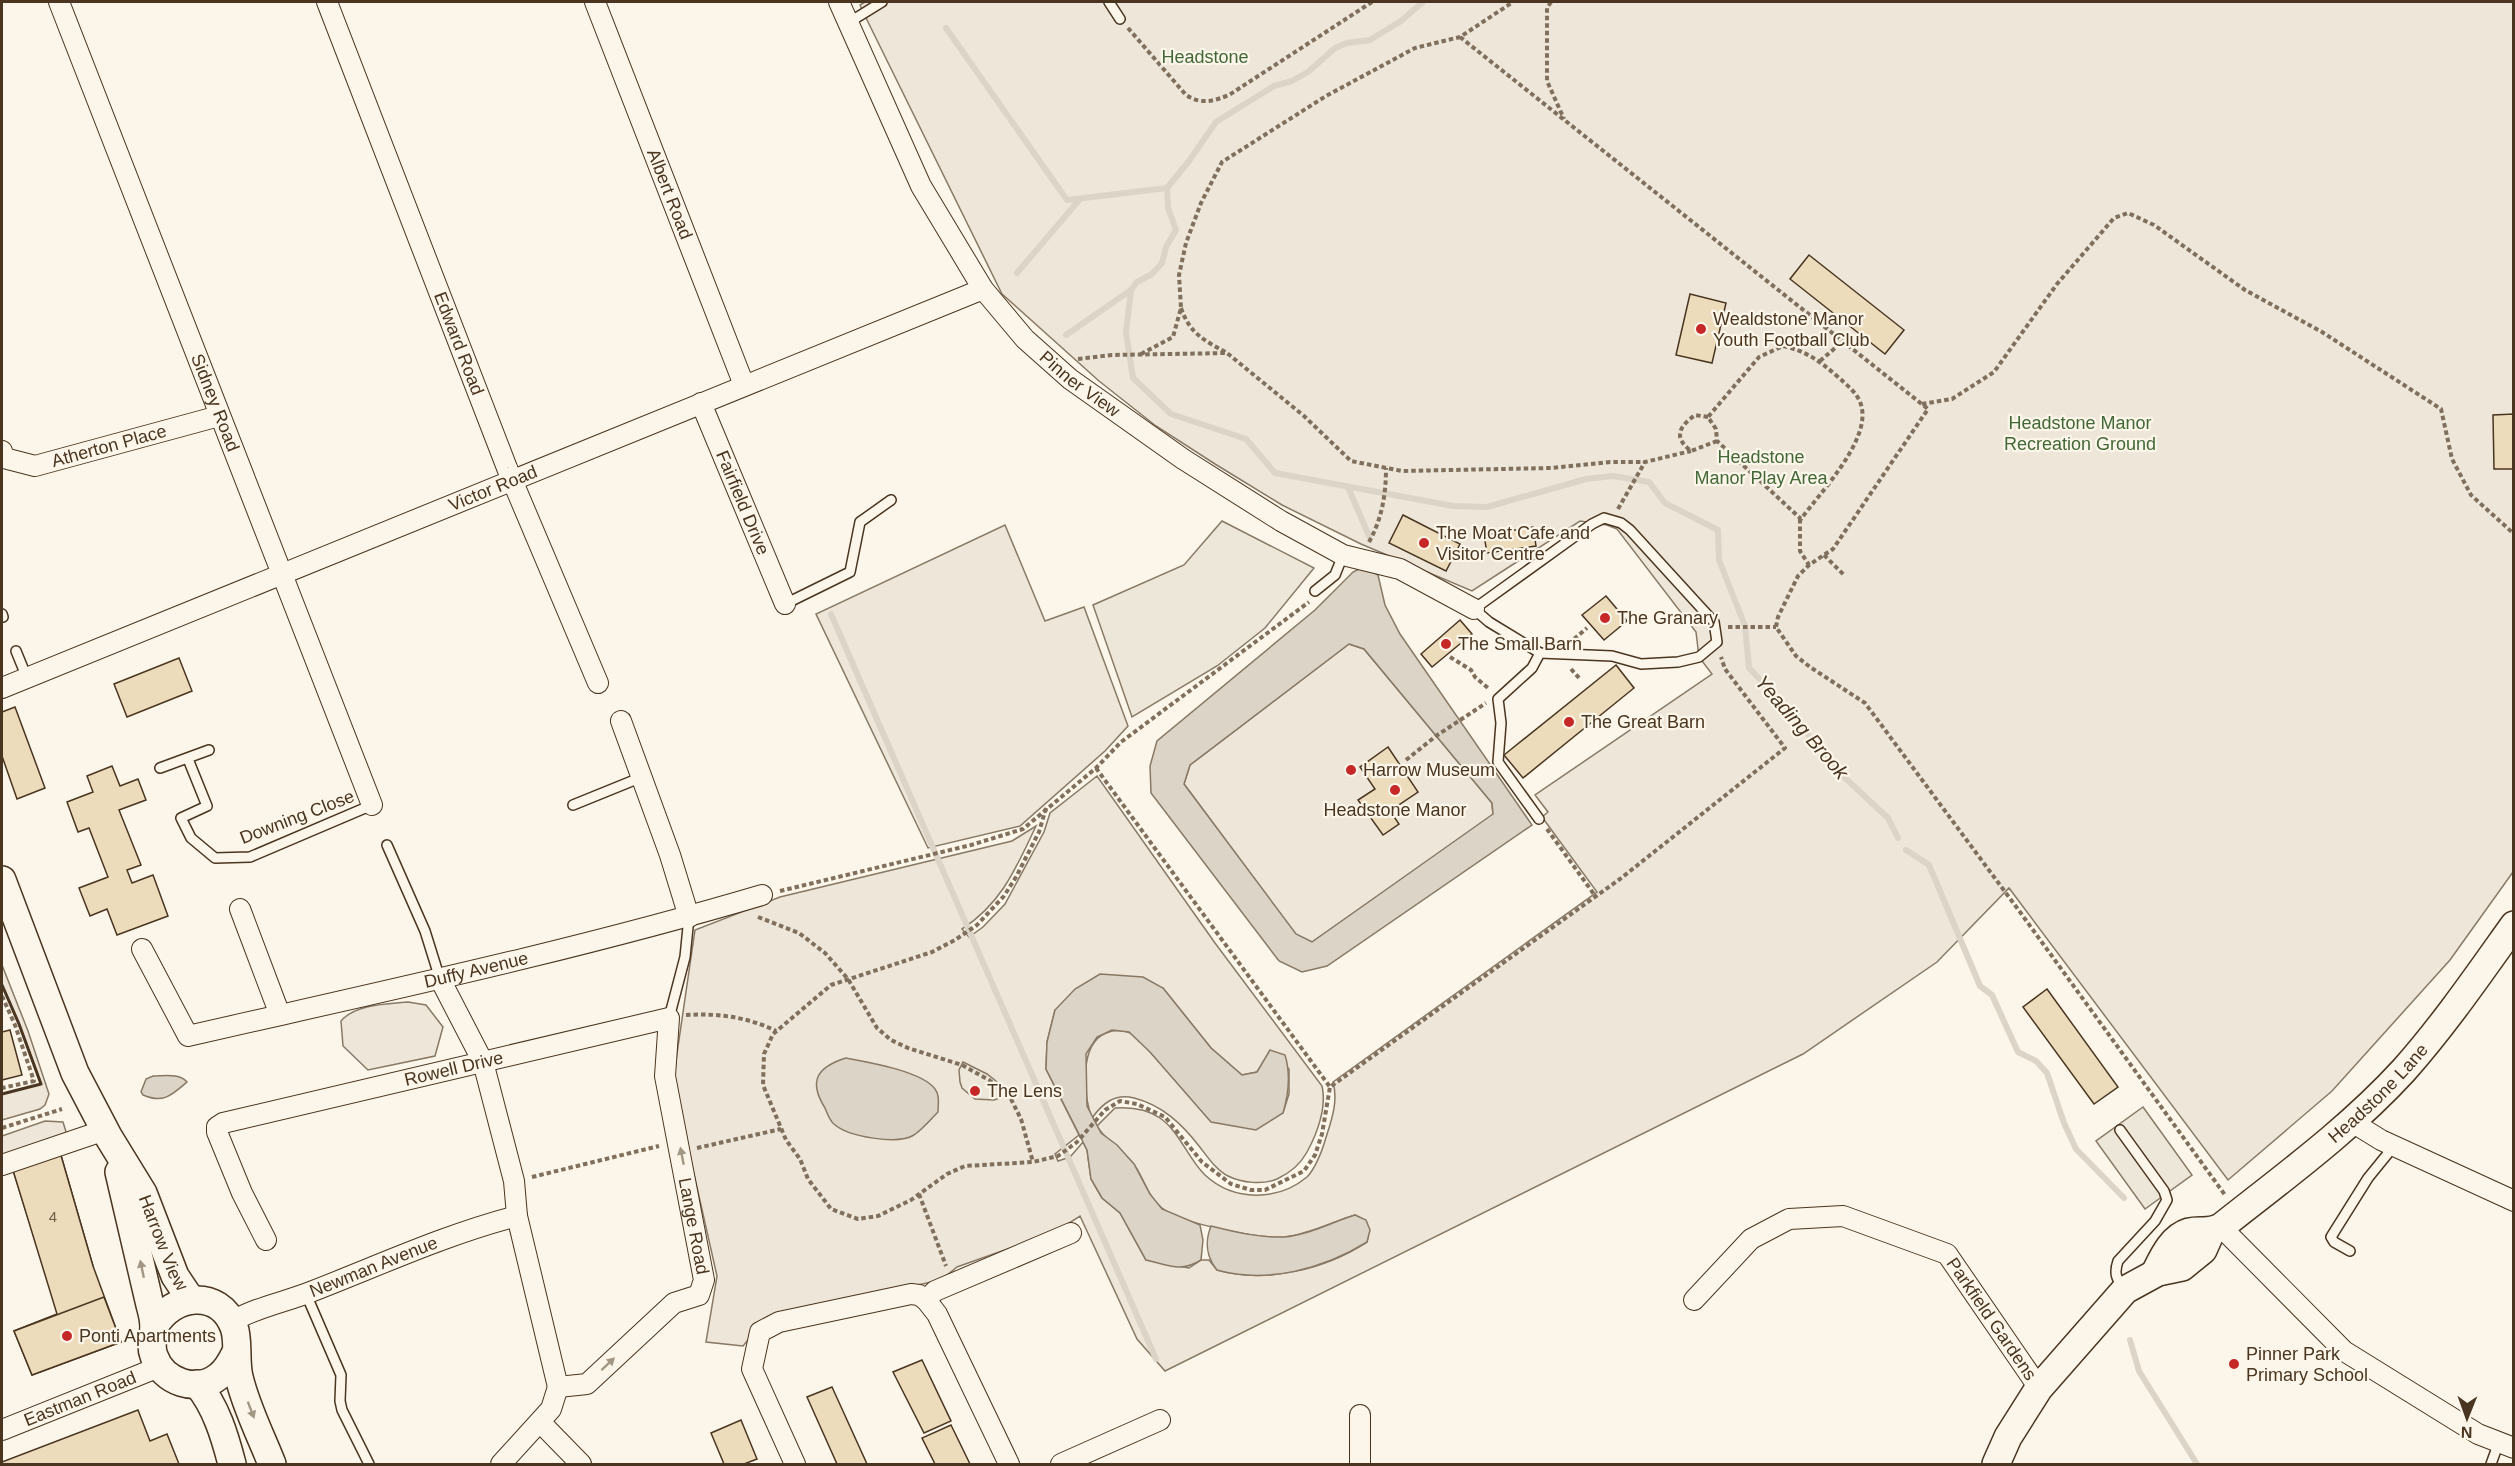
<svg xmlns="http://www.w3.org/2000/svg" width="2515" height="1466" viewBox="0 0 2515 1466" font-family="Helvetica,sans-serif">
  <rect width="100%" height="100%" fill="#fbf6e9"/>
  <g fill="#ede6d9" stroke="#887966" stroke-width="1.5">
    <path d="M 865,2 L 2513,2 L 2513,872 L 2450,960 L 2332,1091 L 2228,1180 L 2009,888 L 1937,962 L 1803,1054 L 1165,1371 L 1137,1339 L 1080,1216 L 1055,1232 L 957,1267 L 941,1280 L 767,1317 L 743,1346 L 706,1342 L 717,1276 L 673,1081 L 695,930 L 780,897 L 1012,841 L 1036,826 C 1016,868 1002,903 962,929 L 969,937 L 983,927 L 1005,904 L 1044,832 L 1050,813 L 1097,776 L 1215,943 L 1322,1086 C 1327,1107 1317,1134 1307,1152 C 1300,1165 1290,1173 1277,1179 C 1263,1185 1242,1183 1228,1176 C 1216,1170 1207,1156 1199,1146 C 1182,1124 1162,1105 1134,1098 C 1115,1093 1103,1103 1092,1118 C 1083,1095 1079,1044 1106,1033 C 1116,1029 1127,1030 1137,1037 L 1190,1097 L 1283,1113 L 1289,1094 L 1289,1069 L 1271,1051 L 1257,1072 L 1242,1075 L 1211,1048 L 1163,988 L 1055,1010 L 1047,1042 L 1046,1069 L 1079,1135 L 1055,1154 L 1058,1161 L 1070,1157 L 1083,1142 L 1087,1150 L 1091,1179 L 1102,1198 L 1120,1213 L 1146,1260 L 1189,1268 L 1201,1260 L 1209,1260 L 1217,1270 C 1267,1284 1325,1269 1367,1242 C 1371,1227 1369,1222 1355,1215 C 1332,1222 1310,1234 1285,1237 C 1261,1239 1181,1224 1162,1208 C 1147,1197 1144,1176 1132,1162 C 1122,1150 1105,1140 1097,1126 L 1115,1108 C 1130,1107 1147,1109 1160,1118 C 1180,1132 1188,1159 1205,1175 C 1234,1202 1278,1201 1307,1177 C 1314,1170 1321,1154 1324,1144 C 1330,1124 1339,1103 1333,1082 L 1597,892 L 1542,817 L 1548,812 L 1535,795 L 1712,674 L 1699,657 L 1696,632 L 1617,529 L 1607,525 L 1580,521 L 1472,591 L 1361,544 L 1282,505 L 1215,464 L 1156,426 L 1099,381 L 1002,294 L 869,24 L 860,5 Z"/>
    <path d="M 1005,525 L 1045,621 L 1084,607 L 1128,726 L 1105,751 L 1020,826 L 928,848 L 816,614 Z"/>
    <path d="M 1349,644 L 1364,649 L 1492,803 L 1493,815 L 1312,942 L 1296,935 L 1184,784 L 1190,765 Z"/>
    <path d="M 2,965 L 28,1031 L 49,1094 L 45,1105 L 40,1109 L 2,1120 L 2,1094 L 41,1084 L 19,1024 L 2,985 Z"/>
    <path d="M 408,1002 L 426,1005 L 443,1027 L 435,1056 L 368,1070 L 343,1046 L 341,1021 C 355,1004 387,1004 408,1002 Z"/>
    <path d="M 45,1121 L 63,1122 L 67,1135 L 2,1159 L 2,1136 Z"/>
  </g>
  <g fill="#ede7d9" stroke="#887966" stroke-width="1.5">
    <path d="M 1222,521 L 1314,568 L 1265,628 L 1217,666 L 1132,717 L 1093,605 L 1184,565 Z"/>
    <path d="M 963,1062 L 987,1074 L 1012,1094 L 994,1100 L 975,1099 L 962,1088 L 960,1082 L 959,1070 Z"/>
    <path d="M 2143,1107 L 2192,1175 L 2145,1209 L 2096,1141 Z"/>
  </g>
  <g fill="#dcd4c6" stroke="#887966" stroke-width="1.5" fill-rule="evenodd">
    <path d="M 1361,568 L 1370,570 L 1378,575 L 1385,605 L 1400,634 L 1532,825 L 1327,966 L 1302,972 L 1279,961 L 1151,793 L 1150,766 L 1157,741 L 1315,610 L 1353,572 ZM 1349,644 L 1364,649 L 1492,803 L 1493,814 L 1312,942 L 1296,934 L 1184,784 L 1190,765 Z"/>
    <path d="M 1100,974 L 1143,977 L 1163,988 L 1211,1048 L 1242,1075 L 1257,1072 L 1270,1050 L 1285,1055 C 1291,1075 1289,1093 1283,1113 L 1256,1130 L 1211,1122 L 1150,1052 L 1129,1032 L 1112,1030 L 1097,1037 L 1086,1054 L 1087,1106 L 1101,1133 L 1117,1145 L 1134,1164 L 1150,1194 L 1162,1209 L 1200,1225 L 1203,1240 L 1201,1260 C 1181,1273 1168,1265 1146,1260 L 1120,1213 L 1102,1198 L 1091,1179 L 1087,1150 L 1046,1069 L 1047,1042 L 1055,1010 L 1075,989 Z"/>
    <path d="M 846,1058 C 867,1062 922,1071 935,1089 C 940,1095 938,1104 938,1112 C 931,1119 923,1129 914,1135 C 898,1145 848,1137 834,1124 C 830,1121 827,1113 825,1108 C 808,1081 817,1067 846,1058 Z"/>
    <path d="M 153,1076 C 164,1076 180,1073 187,1082 C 172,1095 163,1104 143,1095 L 141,1092 L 146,1079 Z"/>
    <path d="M 1355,1215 L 1366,1220 L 1370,1230 L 1367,1242 C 1324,1269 1266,1284 1217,1270 C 1206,1257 1205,1241 1211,1226 C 1235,1232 1259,1238 1284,1237 C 1309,1235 1332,1222 1355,1215 Z"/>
  </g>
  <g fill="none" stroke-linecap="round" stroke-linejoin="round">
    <g stroke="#dcd4c6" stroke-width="6">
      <path d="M 1423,2 L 1401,21 L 1370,40 L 1347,43 L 1335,48 L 1308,72 L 1292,81 L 1274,86 L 1216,122 L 1189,161 L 1167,188 L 1168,208 L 1176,230 L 1166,247 L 1162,263 L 1152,274 L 1137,282 L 1131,290 L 1126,332 L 1133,378 L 1171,414 L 1246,439 L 1275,473 L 1453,506 L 1487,507 L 1586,479 L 1613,476 L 1649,482 L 1665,503 L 1718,530 L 1719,560 L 1745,626 L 1749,668 L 1793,714 L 1827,761 L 1888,818 L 1898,838"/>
      <path d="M 946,28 L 1067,200 L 1167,188"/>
      <path d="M 1017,273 L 1080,199"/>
      <path d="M 1066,335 L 1131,290"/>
      <path d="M 1348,487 L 1369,536"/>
      <path d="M 831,614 L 1156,1359"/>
      <path d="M 1906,850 L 1929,865 L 1980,986 L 1992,995 L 2018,1052 L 2036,1061 L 2047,1073 L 2064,1123 L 2076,1149 L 2124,1198"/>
      <path d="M 2130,1340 L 2139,1371 L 2197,1464"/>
    </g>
  </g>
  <g fill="#ecdcbc" stroke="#4a3520" stroke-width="1.5">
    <path d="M 1809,255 L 1904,330 L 1885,354 L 1790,279 Z"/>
    <path d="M 1690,294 L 1726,303 L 1712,363 L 1676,355 Z"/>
    <path d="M 2514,414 L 2514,469 L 2494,469 L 2493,415 Z"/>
    <path d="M 1403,515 L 1460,544 L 1446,571 L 1389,543 Z"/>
    <path d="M 1533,527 L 1536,546 L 1487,553 L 1484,535 Z"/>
    <path d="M 1606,596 L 1627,621 L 1604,640 L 1582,615 Z"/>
    <path d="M 1460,620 L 1472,634 L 1432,667 L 1421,654 Z"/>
    <path d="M 179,658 L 192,691 L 127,717 L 114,684 Z"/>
    <path d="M 1616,665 L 1634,688 L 1523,778 L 1504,755 Z"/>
    <path d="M 15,707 L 45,788 L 17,799 L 2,756 L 2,712 Z"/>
    <path d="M 1388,747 L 1418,792 L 1390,811 L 1399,824 L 1383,835 L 1358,800 L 1375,789 L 1360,767 Z"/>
    <path d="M 112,766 L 120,786 L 138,779 L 146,800 L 119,810 L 141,865 L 127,870 L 132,883 L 153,875 L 168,916 L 117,935 L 107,909 L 90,916 L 79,888 L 108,877 L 89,828 L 78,832 L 67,802 L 93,792 L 87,776 Z"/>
    <path d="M 2047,989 L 2118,1087 L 2094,1104 L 2023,1007 Z"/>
    <path d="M 10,1030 L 22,1075 L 2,1080 L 2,1032 Z"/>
    <path d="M 60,1152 L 93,1266 L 48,1281 L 12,1167 Z"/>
    <path d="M 60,1152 L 93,1266 L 121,1342 L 32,1375 L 14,1331 L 57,1314 L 12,1167 Z"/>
    <path d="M 104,1297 L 121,1342 L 32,1375 L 14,1331 Z"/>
    <path d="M 922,1360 L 951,1421 L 924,1433 L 893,1372 Z"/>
    <path d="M 832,1387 L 867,1464 L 837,1464 L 807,1397 Z"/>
    <path d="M 138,1410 L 150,1441 L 167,1434 L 179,1464 L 2,1464 L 2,1462 Z"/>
    <path d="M 741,1420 L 757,1459 L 744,1464 L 724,1464 L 711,1433 Z"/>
    <path d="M 951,1425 L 970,1464 L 935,1464 L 922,1438 Z"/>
  </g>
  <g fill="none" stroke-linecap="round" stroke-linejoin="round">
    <g stroke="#4a3520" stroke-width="12">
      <g id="lane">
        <path d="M 1109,2 L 1120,19"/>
        <path d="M 848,23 L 882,2"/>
        <path d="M 1604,518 L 1621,523 L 1630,530 L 1714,622 L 1717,642 L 1699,657 L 1678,662 L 1641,664 L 1612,656 L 1540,653 L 1489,622 L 1474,609 L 1592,524 Z"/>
        <path d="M 1315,591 L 1335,575 L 1343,555"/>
        <path d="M 785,604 L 850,572 L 860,522 L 891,500"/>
        <path d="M 2,614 L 3,617"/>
        <path d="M 16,651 L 27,678"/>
        <path d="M 188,759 L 207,806 L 181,818 L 191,838 L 215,858 L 250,857 L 372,805"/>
        <path d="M 160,768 L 209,750"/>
        <path d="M 573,805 L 642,777"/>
        <path d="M 1539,819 L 1498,762 L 1501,723 L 1498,699 L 1532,668 L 1540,653"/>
        <path d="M 387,845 L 425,931 L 440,979"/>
        <path d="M 669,1018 L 685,957 L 689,917"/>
        <path d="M 2120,1130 L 2164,1191 L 2167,1200 L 2155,1221 L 2118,1261 C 2114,1273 2116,1278 2123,1288"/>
        <path d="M 2350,1251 L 2334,1242 L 2331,1237 L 2368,1178 L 2394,1146"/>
        <path d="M 306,1294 L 341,1375 L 340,1401 L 342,1410 L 369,1464"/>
        <path d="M 2491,1464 L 2499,1442"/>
      </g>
    </g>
    <g stroke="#4a3520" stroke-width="22">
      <g id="street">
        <path id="s1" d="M 59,2 L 372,805"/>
        <path id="s2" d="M 327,2 L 507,468 L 598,683"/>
        <path id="s3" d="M 595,2 L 744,385"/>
        <path id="s4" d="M 839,2 L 921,186 L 983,289 L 1025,339 L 1070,379 L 1183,459 L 1281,521 L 1343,555 L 1400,569 L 1474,609"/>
        <path id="s5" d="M 701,403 L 785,604"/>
        <path id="s6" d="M 2,451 L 4,458 L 35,466 L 219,416"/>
        <path id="s7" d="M 2,688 L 983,289"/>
        <path d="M 621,721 L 670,855 L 689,917"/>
        <path d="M 240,909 L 280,1015"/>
        <path id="s8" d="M 142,949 L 188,1036 C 380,992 573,951 762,895"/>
        <path d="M 440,979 L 483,1062 L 514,1181 L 517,1216 L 558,1387"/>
        <path d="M 2352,1122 L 2381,1140 L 2514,1201"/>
        <path d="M 2,1165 L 105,1130"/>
        <path d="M 2221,1227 L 2344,1351 L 2478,1434 L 2514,1448"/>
        <path id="s9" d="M 266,1240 L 242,1193 L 217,1132 L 217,1127 L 223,1123 L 669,1018 L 665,1076 L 704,1280 L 699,1295 L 674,1303 L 587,1384 L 558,1387"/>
        <path d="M 926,1300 L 937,1314 L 1009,1464"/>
        <path id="s10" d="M 1694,1300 L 1751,1239 L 1789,1219 L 1843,1216 L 1947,1254 L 2039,1388"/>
        <path id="s11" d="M 231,1322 C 256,1307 286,1302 313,1291 C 380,1265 447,1234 517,1216"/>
        <path d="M 541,1423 L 581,1464"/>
        <path id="s12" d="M 2,1430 L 159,1367"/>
        <path d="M 501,1464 L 551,1409 L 558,1387"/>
        <path d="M 795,1464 L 752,1369 L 760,1332 L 779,1322 L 911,1294 L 919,1295 L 926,1300 L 935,1291 L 1071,1233"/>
        <path d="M 1061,1464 L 1160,1420"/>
        <path d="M 1360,1464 L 1360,1415"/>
      </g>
    </g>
    <g stroke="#4a3520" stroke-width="30">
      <g id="secondary">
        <path id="s13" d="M 2,880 L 75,1073 L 108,1136 L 143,1193 L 175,1276 L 191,1300"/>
        <path d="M 119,1172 L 150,1305 C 152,1312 154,1321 154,1328 C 153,1338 150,1346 154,1356 C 163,1382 197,1394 219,1376 C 227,1370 231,1362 235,1354"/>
        <path id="s14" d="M 2158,1272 L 2156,1271 C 2163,1257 2172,1237 2189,1232 C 2201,1229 2208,1234 2221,1227 C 2284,1177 2349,1130 2404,1070 C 2444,1025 2479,974 2514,925"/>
        <path d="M 154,1327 C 172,1294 219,1288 234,1327 C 239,1340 235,1361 239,1377 C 246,1407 261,1436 272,1464"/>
        <path d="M 197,1384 C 216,1406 225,1437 232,1464"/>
        <path d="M 1996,1464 L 2008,1437 L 2039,1388 L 2125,1290 L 2158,1272 L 2182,1267 L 2203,1250 L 2211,1232"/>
      </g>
    </g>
    <g stroke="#7f6f5c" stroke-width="4" stroke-dasharray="4.5 3" stroke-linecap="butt">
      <path d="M 1551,2 L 1547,8 L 1547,81 L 1564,119"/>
      <path d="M 1128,28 L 1186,95 C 1201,105 1214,101 1229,95 L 1372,2"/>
      <path d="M 1460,37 L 1928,409 L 1833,549 L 1809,565 L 1798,576 L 1778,617 L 1776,627 L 1796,656 L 1810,667 L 1865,703 L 2020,912 L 2225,1195"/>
      <path d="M 1181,308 C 1190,334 1204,340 1227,353"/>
      <path d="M 1783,346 C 1806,351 1820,361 1838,377 C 1848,386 1860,395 1862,409 C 1868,443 1820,493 1801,519 L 1717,441 L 1716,429 L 1708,417 L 1759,357 Z"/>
      <path d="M 1141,354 L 1173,337 L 1181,308 L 1179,275 L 1186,243 L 1201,203 L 1222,162 L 1326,96 L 1415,48 L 1460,37 L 1513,2"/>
      <path d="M 1078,359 L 1112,355 L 1227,353 L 1304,416 L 1351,461 L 1402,471 L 1551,468 L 1610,462 L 1645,462"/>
      <path d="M 1820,361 L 1842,342"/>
      <path d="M 1922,404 L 1952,399 L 1994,372 L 2057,284 L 2114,218 L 2128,213 L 2154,225 L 2245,290 L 2322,332 L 2441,409 L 2452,459 L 2471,495 L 2514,534"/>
      <path d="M 1708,417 L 1695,415 C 1679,427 1673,437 1691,451 L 1717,441"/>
      <path d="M 1618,509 L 1645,462 L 1691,451"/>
      <path d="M 1800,519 L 1800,551 L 1809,565"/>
      <path d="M 1369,542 C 1382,519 1386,494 1386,468"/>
      <path d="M 1824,555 L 1844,575"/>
      <path d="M 1728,627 L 1776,627"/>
      <path d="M 1574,639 L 1587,628"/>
      <path d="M 1450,657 L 1471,670 L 1475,677 L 1488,688"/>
      <path d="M 1571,669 L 1580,679"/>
      <path d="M 1406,760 L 1436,736 L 1486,703"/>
      <path d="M 1096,768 L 1330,1087 L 1620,879 L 1785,748 L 1725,669 L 1721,657"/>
      <path d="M 1046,808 L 1039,832 L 1016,877 L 1004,896 L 977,925 L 955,940 L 932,952 L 831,985 L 773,1034 L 764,1054 L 763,1085 L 786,1140 L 800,1159 L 808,1179 L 831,1209 L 858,1219 L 878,1216 L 911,1200 L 947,1174 L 965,1166 L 1033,1162 L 1058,1156 L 1077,1142 L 1105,1110 L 1120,1101 L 1137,1104 L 1165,1117 L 1202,1162 L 1231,1184 L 1251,1190 L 1265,1190 L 1304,1171 L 1315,1155 L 1322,1134 L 1330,1087"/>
      <path d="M 1547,829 L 1596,897"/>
      <path d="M 780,891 L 971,845 L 1023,829 L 1096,768 L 1121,742 L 1309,602"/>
      <path d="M 758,917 L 799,933 L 825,953 L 848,979 L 877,1028 L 891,1040 L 908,1048 L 962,1065 L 989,1080 L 1009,1095 L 1021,1119 L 1033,1162"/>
      <path d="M 2,996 L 15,1025 L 34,1081 L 2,1088"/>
      <path d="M 686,1015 C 717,1013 748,1017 776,1031"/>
      <path d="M 2,1128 L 62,1109"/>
      <path d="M 697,1148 L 781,1129"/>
      <path d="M 532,1177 L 659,1146"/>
      <path d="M 919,1194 L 946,1266"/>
    </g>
    <use href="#lane" stroke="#fbf6e9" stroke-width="9"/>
    <use href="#street" stroke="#fbf6e9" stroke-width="20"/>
    <use href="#secondary" stroke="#fbf6e9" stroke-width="27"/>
    <path stroke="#4a3520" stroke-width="3" d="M 2,985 L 19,1024 L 41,1084 L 2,1094"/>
  </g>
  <defs><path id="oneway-solid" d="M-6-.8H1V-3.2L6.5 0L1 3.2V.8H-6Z" transform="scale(1.5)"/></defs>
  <g fill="#a29684">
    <use href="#oneway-solid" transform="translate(682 1156) rotate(-101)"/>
    <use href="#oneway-solid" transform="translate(142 1269) rotate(-102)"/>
    <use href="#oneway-solid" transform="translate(608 1364) rotate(-43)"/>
    <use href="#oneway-solid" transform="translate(251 1410) rotate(69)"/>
  </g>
  <g fill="#c62828" stroke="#fbf6e9" stroke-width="2">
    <circle cx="1701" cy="329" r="6"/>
    <circle cx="1424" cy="543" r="6"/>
    <circle cx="1605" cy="618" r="6"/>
    <circle cx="1446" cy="644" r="6"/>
    <circle cx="1569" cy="722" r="6"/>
    <circle cx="1351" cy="770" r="6"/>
    <circle cx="1395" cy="790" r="6"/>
    <circle cx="975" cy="1091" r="6"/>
    <circle cx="67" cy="1336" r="6"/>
    <circle cx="2234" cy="1364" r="6"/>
  </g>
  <g text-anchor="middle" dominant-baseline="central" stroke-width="4.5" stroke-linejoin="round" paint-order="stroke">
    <g font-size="15" fill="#725f47">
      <text x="53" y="1216">4</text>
    </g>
    <g font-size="18" fill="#436837" stroke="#fbf6e9">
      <text x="1205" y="57">Headstone</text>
      <text x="2080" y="423">Headstone Manor<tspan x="2080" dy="21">Recreation Ground</tspan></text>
      <text x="1761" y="457">Headstone<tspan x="1761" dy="21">Manor Play Area</tspan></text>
    </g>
    <g font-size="18" fill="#4a3520" stroke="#fbf6e9">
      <text stroke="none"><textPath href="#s3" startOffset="206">Albert Road</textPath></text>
      <text stroke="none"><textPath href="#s2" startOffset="366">Edward Road</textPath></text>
      <text stroke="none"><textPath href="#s4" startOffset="458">Pinner View</textPath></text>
      <text stroke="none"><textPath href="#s1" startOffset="430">Sidney Road</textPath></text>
      <text stroke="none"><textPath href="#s6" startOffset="116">Atherton Place</textPath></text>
      <text stroke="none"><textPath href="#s7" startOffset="530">Victor Road</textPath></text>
      <text stroke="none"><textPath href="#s5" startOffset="108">Fairfield Drive</textPath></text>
      <text transform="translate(297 817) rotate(-21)">Downing Close</text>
      <text stroke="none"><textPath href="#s8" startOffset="394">Duffy Avenue</textPath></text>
      <text stroke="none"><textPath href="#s9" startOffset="368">Rowell Drive</textPath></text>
      <text stroke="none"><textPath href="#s14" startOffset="294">Headstone Lane</textPath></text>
      <text stroke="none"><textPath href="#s9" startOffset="800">Lange Road</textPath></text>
      <text stroke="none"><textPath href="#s13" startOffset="398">Harrow View</textPath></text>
      <text stroke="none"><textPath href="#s11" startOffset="153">Newman Avenue</textPath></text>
      <text stroke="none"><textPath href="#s10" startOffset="370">Parkfield Gardens</textPath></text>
      <text stroke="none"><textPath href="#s12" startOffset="84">Eastman Road</textPath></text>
    </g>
    <g font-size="18" fill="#4a3520" stroke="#fbf6e9" text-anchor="start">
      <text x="1713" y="319">Wealdstone Manor<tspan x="1713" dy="21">Youth Football Club</tspan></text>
      <text x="1436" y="533">The Moat Cafe and<tspan x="1436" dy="21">Visitor Centre</tspan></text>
      <text x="1617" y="618">The Granary</text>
      <text x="1458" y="644">The Small Barn</text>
      <text x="1581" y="722">The Great Barn</text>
      <text x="1363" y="770">Harrow Museum</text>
      <text x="1395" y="810" text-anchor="middle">Headstone Manor</text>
      <text x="987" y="1091">The Lens</text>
      <text x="79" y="1336">Ponti Apartments</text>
      <text x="2246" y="1354">Pinner Park<tspan x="2246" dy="21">Primary School</tspan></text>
    </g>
    <g font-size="20" font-style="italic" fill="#4a3520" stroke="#fbf6e9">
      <text transform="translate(1802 727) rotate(49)">Yeading Brook</text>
    </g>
  </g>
  <rect width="2515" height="1466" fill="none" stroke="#4a3520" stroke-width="6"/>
  <g transform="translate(2467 1418) rotate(181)" stroke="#fbf6e9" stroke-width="4.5" paint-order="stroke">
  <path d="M0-4.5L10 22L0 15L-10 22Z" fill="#4a3520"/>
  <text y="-9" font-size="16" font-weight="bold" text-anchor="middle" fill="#4a3520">N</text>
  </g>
</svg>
